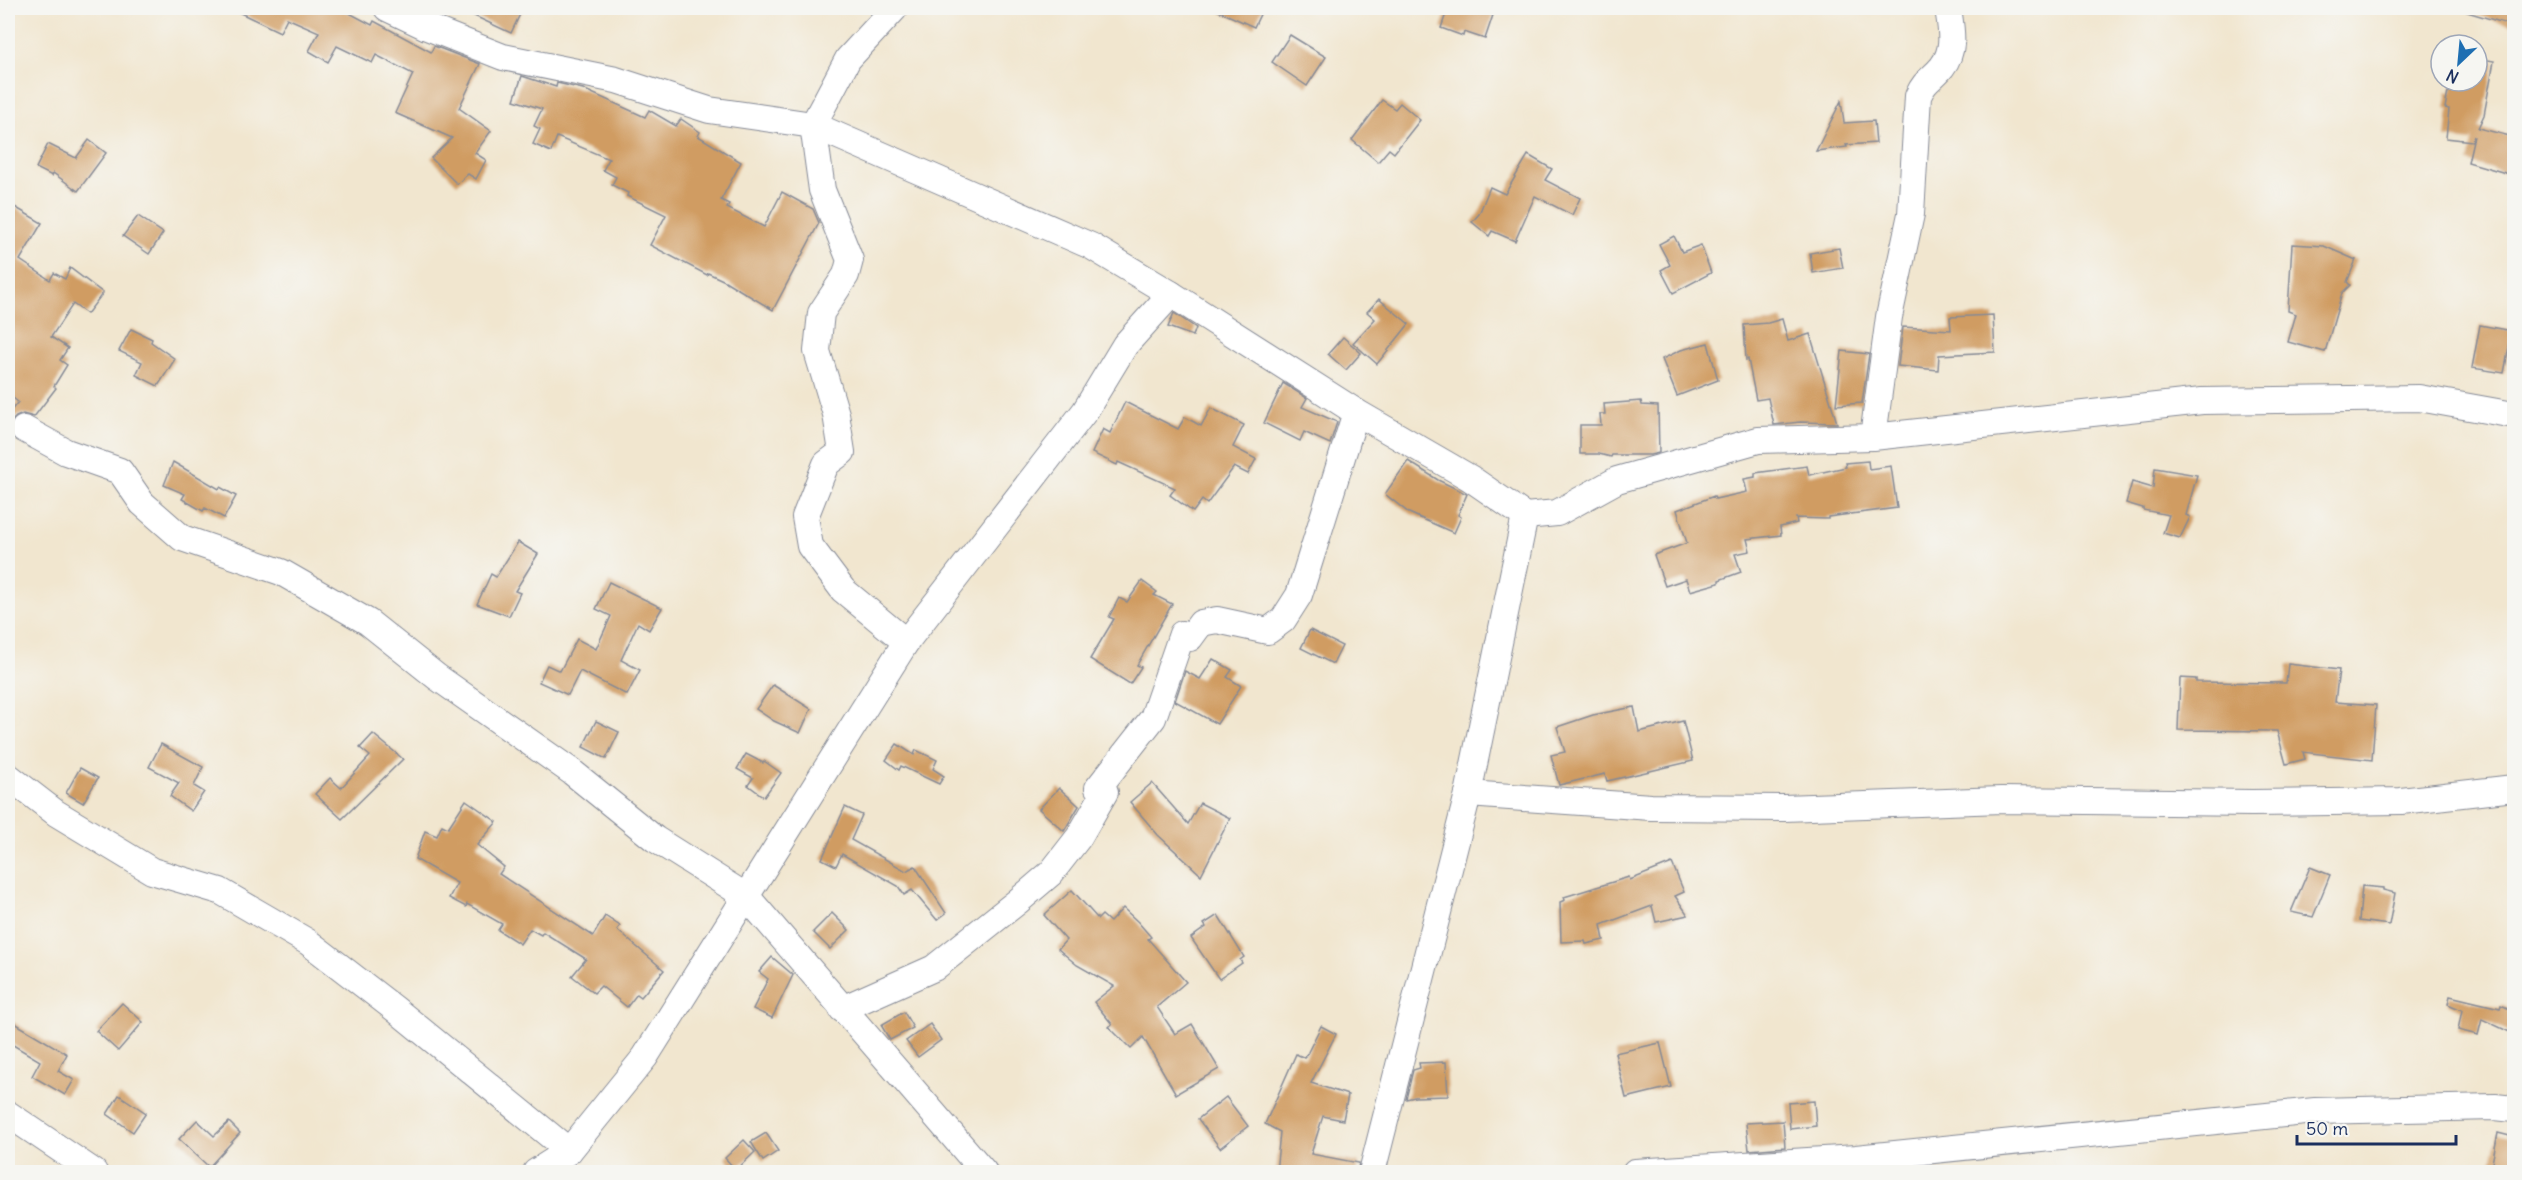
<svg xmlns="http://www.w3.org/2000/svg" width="2522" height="1180" viewBox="0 0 2522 1180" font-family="Delius,sans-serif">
  <rect width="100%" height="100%" fill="#f6f6f2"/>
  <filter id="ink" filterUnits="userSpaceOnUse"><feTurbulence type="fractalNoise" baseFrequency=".0167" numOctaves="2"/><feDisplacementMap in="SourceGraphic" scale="12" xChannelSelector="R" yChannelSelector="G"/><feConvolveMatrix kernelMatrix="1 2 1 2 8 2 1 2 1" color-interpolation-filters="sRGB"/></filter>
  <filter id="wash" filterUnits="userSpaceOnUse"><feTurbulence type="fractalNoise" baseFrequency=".008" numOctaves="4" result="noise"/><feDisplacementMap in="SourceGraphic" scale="24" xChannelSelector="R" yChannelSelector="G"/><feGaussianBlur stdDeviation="1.35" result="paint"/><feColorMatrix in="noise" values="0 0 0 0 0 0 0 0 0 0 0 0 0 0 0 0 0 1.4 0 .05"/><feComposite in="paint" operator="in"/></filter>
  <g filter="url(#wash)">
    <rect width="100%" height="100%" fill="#f1e6cf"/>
    <g id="blocks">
      <g fill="#d09c62">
        <path d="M 230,8 L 340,8 L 372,25 L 374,21 L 431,52 L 434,46 L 480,64 L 459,108 L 491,131 L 475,153 L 486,160 L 476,179 L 468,174 L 457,184 L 431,158 L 452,138 L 395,113 L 413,74 L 376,55 L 372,63 L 337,46 L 328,62 L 309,51 L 319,32 L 287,18 L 280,32 Z"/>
        <path d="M 457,8 L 523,8 L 511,33 Z"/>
        <path d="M 1212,8 L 1263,8 L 1254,27 Z"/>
        <path d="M 1448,8 L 1467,8 L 1493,15 L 1485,39 L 1464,32 L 1463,36 L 1441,28 Z"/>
        <path d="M 2467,8 L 2514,8 L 2514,26 L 2467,12 Z"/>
        <path d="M 1290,35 L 1326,57 L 1307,86 L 1272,62 Z"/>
        <path d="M 2477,58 L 2494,61 L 2484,115 L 2478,128 L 2514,137 L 2514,163 L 2512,162 L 2509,174 L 2468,162 L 2474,136 L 2472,141 L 2446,138 L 2449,109 L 2445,108 L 2448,92 L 2452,92 L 2454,81 L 2477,81 Z"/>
        <path d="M 522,76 L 556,87 L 557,83 L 583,89 L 645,117 L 649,110 L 676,126 L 681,119 L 700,132 L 698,136 L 741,162 L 721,200 L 729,204 L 727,208 L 764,227 L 782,192 L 813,209 L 819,223 L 773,310 L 725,281 L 708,273 L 707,275 L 650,245 L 666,215 L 627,196 L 628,193 L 612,185 L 616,177 L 603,170 L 609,159 L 557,137 L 551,152 L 533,144 L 540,129 L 534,126 L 542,109 L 514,100 Z"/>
        <path d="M 1382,100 L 1395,109 L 1400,103 L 1420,120 L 1394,153 L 1389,149 L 1378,162 L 1352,140 Z"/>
        <path d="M 1841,101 L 1844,123 L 1874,121 L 1876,143 L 1846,145 L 1847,147 L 1816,151 Z"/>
        <path d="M 89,140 L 106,153 L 78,191 L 53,173 L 52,176 L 36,168 L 48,144 L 76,158 Z"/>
        <path d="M 1528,155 L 1552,169 L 1545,180 L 1580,198 L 1572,215 L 1535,196 L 1515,241 L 1492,231 L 1489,236 L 1472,222 L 1479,214 L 1490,187 L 1505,194 Z"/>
        <path d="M 8,203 L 42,223 L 20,260 L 50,280 L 54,273 L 65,279 L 70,268 L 103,293 L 87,314 L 73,304 L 51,337 L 68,348 L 60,360 L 67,365 L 54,386 L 56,388 L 34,417 L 23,414 L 16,417 L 11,422 L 8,420 L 8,414 L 18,402 L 8,394 Z"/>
        <path d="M 138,216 L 163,233 L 149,254 L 123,236 Z"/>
        <path d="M 1674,236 L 1682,252 L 1701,245 L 1711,273 L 1673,293 L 1661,270 L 1670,265 L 1659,244 Z"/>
        <path d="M 2292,244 L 2324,246 L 2356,260 L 2347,282 L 2350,285 L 2342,293 L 2325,352 L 2288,342 L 2296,314 L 2288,311 Z"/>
        <path d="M 1839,248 L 1843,268 L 1813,273 L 1810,253 Z"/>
        <path d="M 1379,299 L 1409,324 L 1377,364 L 1353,343 L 1375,319 L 1367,312 Z"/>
        <path d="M 1174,313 L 1196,328 L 1193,336 L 1168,327 Z"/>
        <path d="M 1993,315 L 1995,352 L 1939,355 L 1938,370 L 1898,366 L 1903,327 L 1951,330 L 1950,317 Z"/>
        <path d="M 1782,319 L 1788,341 L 1810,334 L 1837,423 L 1800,422 L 1774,425 L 1768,398 L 1756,400 L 1748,359 L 1746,360 L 1744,325 L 1768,323 Z"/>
        <path d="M 2480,325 L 2512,331 L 2504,373 L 2472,368 Z"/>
        <path d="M 131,329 L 152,339 L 151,342 L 175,359 L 158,386 L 136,375 L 142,362 L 119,351 Z"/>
        <path d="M 1343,337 L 1361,353 L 1346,370 L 1328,354 Z"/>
        <path d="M 1708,343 L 1718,380 L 1677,396 L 1662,359 L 1681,350 Z"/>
        <path d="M 1842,351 L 1869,354 L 1862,403 L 1836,405 Z"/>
        <path d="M 1283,383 L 1307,398 L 1302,407 L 1337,422 L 1330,444 L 1304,432 L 1300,441 L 1264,423 Z"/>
        <path d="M 1641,401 L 1642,405 L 1658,406 L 1659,453 L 1650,455 L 1612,455 L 1611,457 L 1599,454 L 1580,454 L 1580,425 L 1601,425 L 1600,414 L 1605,414 L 1604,404 Z"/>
        <path d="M 1125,402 L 1178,429 L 1185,417 L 1201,426 L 1211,408 L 1244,425 L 1233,447 L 1256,459 L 1248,474 L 1234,467 L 1207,504 L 1202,500 L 1193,512 L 1170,495 L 1175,488 L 1118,462 L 1117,465 L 1092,453 L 1103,429 L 1110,433 Z"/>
        <path d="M 1408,461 L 1438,480 L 1467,494 L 1458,515 L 1461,517 L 1454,533 L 1409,513 L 1385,494 Z"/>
        <path d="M 1868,461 L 1869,469 L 1891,466 L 1897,508 L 1828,517 L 1828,519 L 1796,518 L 1797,523 L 1780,527 L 1781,535 L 1747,539 L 1750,551 L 1735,554 L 1741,572 L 1719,580 L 1719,583 L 1690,591 L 1686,579 L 1665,586 L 1654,555 L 1687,543 L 1677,510 L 1714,496 L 1715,499 L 1747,492 L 1744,479 L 1755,477 L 1755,473 L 1807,466 L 1809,475 L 1846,467 L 1845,463 Z"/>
        <path d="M 173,462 L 219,489 L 220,487 L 236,496 L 224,518 L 205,508 L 203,511 L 182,499 L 185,494 L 164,485 Z"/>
        <path d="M 2155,468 L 2197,475 L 2186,515 L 2190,517 L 2180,538 L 2163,533 L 2169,515 L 2143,510 L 2143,508 L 2126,503 L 2132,482 L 2153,488 Z"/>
        <path d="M 518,542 L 538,554 L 515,591 L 520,593 L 509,616 L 477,604 L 491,574 L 496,577 Z"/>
        <path d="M 1142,581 L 1157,592 L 1154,595 L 1172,604 L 1137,665 L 1141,667 L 1130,684 L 1090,659 L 1114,619 L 1109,617 L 1119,598 L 1127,602 Z"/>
        <path d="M 609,582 L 662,608 L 649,630 L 638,623 L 621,660 L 640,670 L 627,695 L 580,671 L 568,695 L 539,682 L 547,665 L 560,671 L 577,639 L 596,649 L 611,616 L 596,609 Z"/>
        <path d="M 1310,630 L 1342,646 L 1333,664 L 1301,648 Z"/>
        <path d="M 1213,659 L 1232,670 L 1227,677 L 1241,686 L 1217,724 L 1175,701 L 1185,671 L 1200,679 Z"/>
        <path d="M 2288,664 L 2339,670 L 2335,702 L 2376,705 L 2372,760 L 2303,752 L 2305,759 L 2286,764 L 2277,731 L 2178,730 L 2180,678 L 2196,679 L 2196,682 L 2286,683 Z"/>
        <path d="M 773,685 L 811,709 L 800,733 L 774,721 L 756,709 Z"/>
        <path d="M 1634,707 L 1639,732 L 1683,721 L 1693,761 L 1607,781 L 1605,774 L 1559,785 L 1551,755 L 1565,752 L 1557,727 L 1593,715 Z"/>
        <path d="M 596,721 L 619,732 L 606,759 L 583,747 Z"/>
        <path d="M 373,734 L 403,759 L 342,819 L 315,794 L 330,778 L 341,788 L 370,756 L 360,748 Z"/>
        <path d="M 161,744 L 203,767 L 194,786 L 204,792 L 191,811 L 170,796 L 179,783 L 149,767 Z"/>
        <path d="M 897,744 L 914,755 L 916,750 L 937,760 L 933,769 L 944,776 L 939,784 L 901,766 L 899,770 L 886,760 Z"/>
        <path d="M 746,754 L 763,763 L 764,761 L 781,773 L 764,797 L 748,785 L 753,778 L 737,769 Z"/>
        <path d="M 80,768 L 98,778 L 83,803 L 66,793 Z"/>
        <path d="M 1152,783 L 1188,824 L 1200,803 L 1230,818 L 1201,875 L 1158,835 L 1130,802 Z"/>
        <path d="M 1059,788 L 1079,806 L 1064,831 L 1039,809 Z"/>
        <path d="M 466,800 L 497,822 L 477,845 L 504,867 L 499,874 L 593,936 L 605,916 L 620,926 L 617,930 L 664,970 L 641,997 L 637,994 L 627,1007 L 601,986 L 594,993 L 572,976 L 586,959 L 543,932 L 541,935 L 530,929 L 520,944 L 498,930 L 502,924 L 467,904 L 466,907 L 449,898 L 457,883 L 415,859 L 425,831 L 437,836 L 442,825 L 448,828 Z"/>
        <path d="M 845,807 L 862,815 L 851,840 L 906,871 L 915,866 L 946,913 L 937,920 L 912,890 L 904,895 L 898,886 L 842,854 L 836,866 L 822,859 Z"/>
        <path d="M 1672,863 L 1684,892 L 1675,896 L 1688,915 L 1656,922 L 1652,906 L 1601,925 L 1604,940 L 1586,944 L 1585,941 L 1561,942 L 1560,902 L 1565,900 L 1564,897 L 1629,877 L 1630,880 Z"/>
        <path d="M 2310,867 L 2330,875 L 2313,917 L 2291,912 Z"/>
        <path d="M 2362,886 L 2383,888 L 2383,890 L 2395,893 L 2389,925 L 2359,921 Z"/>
        <path d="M 1072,890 L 1098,919 L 1102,915 L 1110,922 L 1123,908 L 1138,922 L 1151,937 L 1148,939 L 1186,982 L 1157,1007 L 1175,1034 L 1192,1024 L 1219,1069 L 1176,1094 L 1143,1037 L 1131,1049 L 1109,1027 L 1112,1024 L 1094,1002 L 1114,986 L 1077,965 L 1058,949 L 1066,940 L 1044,915 Z"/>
        <path d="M 832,913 L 849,930 L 830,949 L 813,932 Z"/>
        <path d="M 1218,915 L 1244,957 L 1240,960 L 1242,963 L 1219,979 L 1191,938 L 1206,927 L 1204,924 Z"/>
        <path d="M 772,957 L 793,975 L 772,1018 L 753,1009 L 768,979 L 759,972 Z"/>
        <path d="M 2450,996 L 2500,1008 L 2501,1005 L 2514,1011 L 2514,1034 L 2482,1019 L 2478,1035 L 2458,1030 L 2462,1010 L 2448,1004 Z"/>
        <path d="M 122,1003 L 143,1022 L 118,1051 L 96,1031 Z"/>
        <path d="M 904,1012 L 913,1028 L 890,1040 L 881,1025 Z"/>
        <path d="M 8,1019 L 67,1054 L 58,1071 L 74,1080 L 65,1095 L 32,1076 L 40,1061 L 8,1042 Z"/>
        <path d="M 930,1024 L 941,1040 L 918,1057 L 906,1041 Z"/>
        <path d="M 1321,1026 L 1336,1034 L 1311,1083 L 1348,1095 L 1343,1120 L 1323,1116 L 1311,1154 L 1359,1163 L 1357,1173 L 1276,1173 L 1280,1132 L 1265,1124 L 1296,1054 L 1305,1058 Z"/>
        <path d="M 1660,1043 L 1671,1087 L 1626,1098 L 1615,1053 Z"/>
        <path d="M 1446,1062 L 1448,1096 L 1415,1097 L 1406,1099 L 1413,1070 L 1420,1068 L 1419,1063 Z"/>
        <path d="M 119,1095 L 146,1113 L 133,1132 L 107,1114 Z"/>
        <path d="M 1226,1097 L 1248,1126 L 1220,1148 L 1198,1119 Z"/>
        <path d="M 1814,1101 L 1816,1126 L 1790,1129 L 1788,1103 Z"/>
        <path d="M 197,1120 L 214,1136 L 229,1122 L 240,1133 L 209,1167 L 179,1139 Z"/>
        <path d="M 1783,1121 L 1785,1147 L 1749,1150 L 1746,1123 Z"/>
        <path d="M 766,1133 L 778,1151 L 763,1161 L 751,1142 Z"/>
        <path d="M 2498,1133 L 2514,1137 L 2514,1173 L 2490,1173 Z"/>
        <path d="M 744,1140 L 755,1152 L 736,1170 L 725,1158 Z"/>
      </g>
    </g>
  </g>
  <g filter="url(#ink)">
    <use href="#blocks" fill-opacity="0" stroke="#868a96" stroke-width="1.5"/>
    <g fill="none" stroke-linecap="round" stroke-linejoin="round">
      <g stroke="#868a96" stroke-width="28">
        <g id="street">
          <path d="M 387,8 L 427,27 L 503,57 L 616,80 L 709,110 L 813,125 L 1091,246 L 1171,294 L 1356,412 L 1470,478 L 1525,516 L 1557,513 L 1617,480 L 1758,440 L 1873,437 L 2202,401 L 2419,398 L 2514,415"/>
          <path d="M 895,8 L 848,59 L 813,125 L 822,190 L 850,260 L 846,275 L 821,313 L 817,351 L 836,414 L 842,452 L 826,464 L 805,517 L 810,546 L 843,590 L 906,642"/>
          <path d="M 24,429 L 66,452 L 120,471 L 142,503 L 182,538 L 281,572 L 368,622 L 437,677 L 572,772 L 655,839 L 747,897 L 984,1172"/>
          <path d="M 1873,437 L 1889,317 L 1911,214 L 1918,96 C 1925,80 1932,79 1942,67 C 1956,49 1951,29 1948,8"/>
          <path d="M 8,776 L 56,813 L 152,871 L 220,891 L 308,942 L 395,1009 L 569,1151"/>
          <path d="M 1468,794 L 1651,807 L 1784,808 L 2001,800 L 2252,803 L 2401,801 L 2514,788"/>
          <path d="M 842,1009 L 934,968 L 1017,902 L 1051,873 L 1079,837 L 1105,792 L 1098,788 L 1153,718 L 1182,634 L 1190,638 L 1201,623 L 1217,620 L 1268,631 L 1283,620 L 1299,595 L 1356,412"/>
          <path d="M 8,1114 L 94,1172"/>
          <path d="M 536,1172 L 569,1151 L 645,1057 L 906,642 L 1085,411 L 1125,345 L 1171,294"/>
          <path d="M 1372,1172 L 1468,794 L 1525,516"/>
          <path d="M 1635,1172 L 1856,1158 L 2315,1111 L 2495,1107 L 2514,1109"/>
        </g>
      </g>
      <use href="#street" stroke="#fff" stroke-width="26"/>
    </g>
  </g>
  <rect width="2522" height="1180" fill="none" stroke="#f6f6f2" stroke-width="30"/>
  <g transform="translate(2459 63) rotate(206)"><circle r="28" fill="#f6f6f2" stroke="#9ea6b7" stroke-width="1.5"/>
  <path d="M0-4.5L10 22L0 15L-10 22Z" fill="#1f6fb2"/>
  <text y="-9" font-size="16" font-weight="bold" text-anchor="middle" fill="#1b2f5e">N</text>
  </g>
  <path d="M2297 1135v9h159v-9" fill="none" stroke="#1b2f5e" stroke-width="3"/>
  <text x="2306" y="1135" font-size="18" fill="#1b2f5e" stroke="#f6f6f2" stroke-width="4.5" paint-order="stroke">50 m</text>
</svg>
